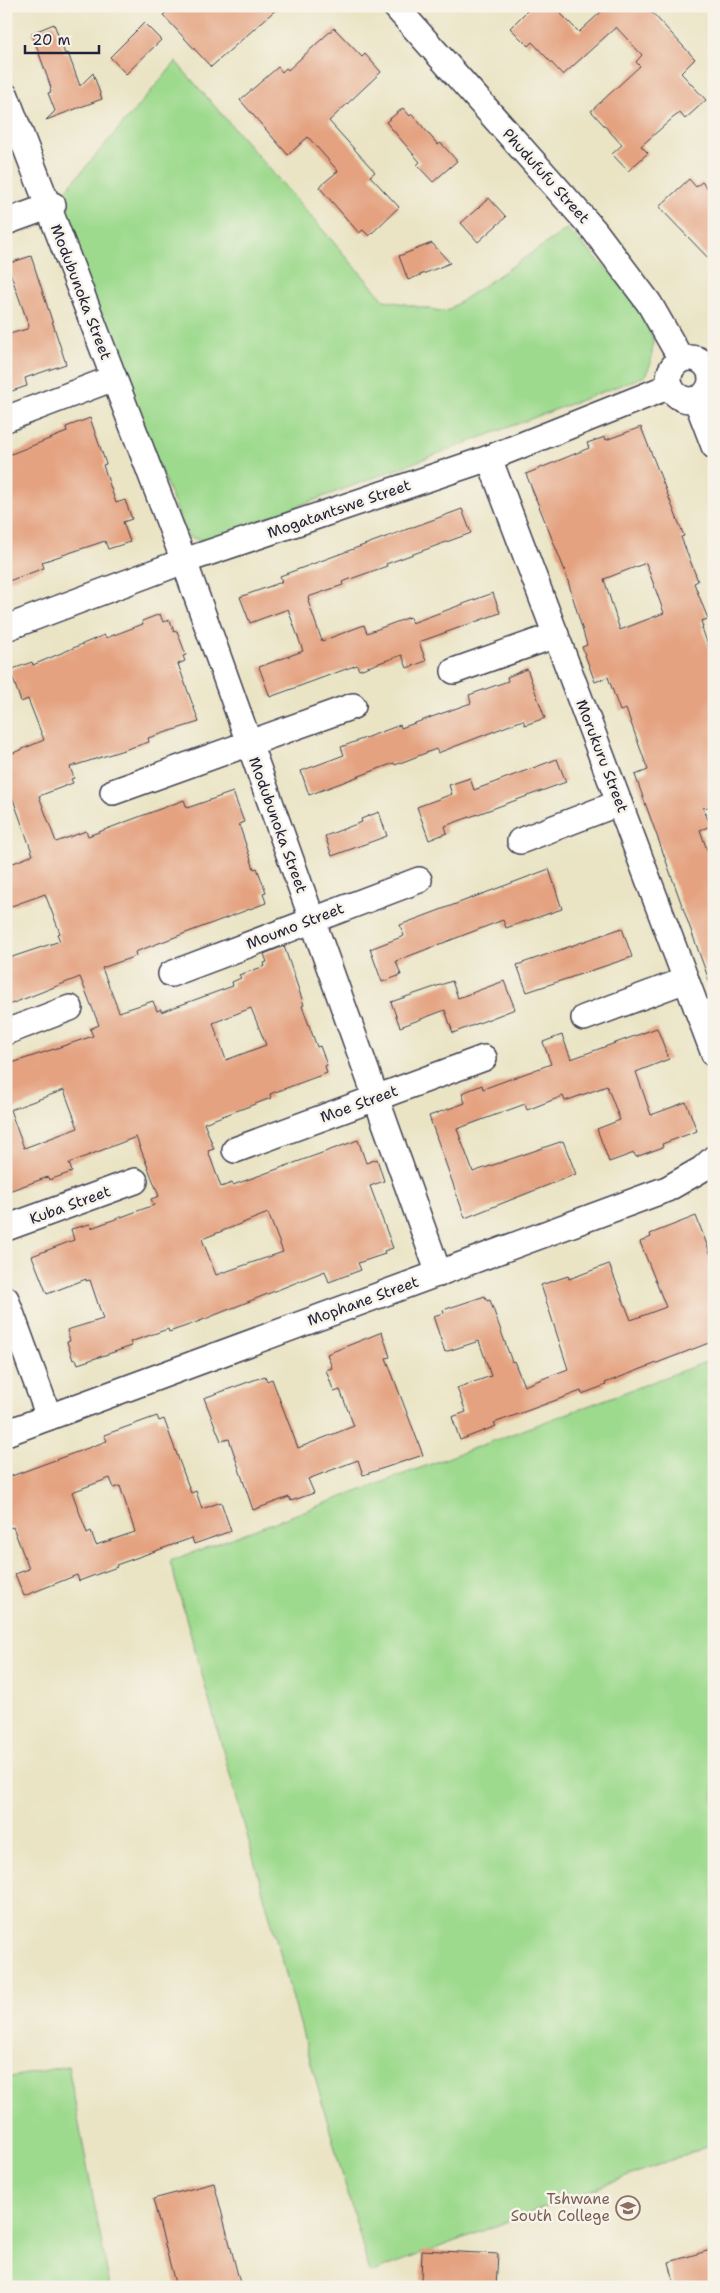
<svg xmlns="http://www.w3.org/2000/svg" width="720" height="2293" viewBox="0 0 720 2293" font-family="'Shantell Sans',sans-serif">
  <rect width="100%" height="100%" fill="#f7f3e8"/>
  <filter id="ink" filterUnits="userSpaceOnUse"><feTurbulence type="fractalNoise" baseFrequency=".02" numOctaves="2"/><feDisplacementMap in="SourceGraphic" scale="10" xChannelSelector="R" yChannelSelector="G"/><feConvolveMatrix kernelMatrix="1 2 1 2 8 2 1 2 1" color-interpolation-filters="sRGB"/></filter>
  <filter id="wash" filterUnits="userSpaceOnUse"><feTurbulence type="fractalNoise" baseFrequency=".0096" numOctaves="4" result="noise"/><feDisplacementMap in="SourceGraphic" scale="20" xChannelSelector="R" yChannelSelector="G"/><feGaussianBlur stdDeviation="1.12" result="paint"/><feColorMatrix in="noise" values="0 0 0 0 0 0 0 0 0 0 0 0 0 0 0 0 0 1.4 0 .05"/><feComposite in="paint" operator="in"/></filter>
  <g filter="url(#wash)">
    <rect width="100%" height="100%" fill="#eae4c5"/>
    <g fill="#9eda8e" stroke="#607e64">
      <path d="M 176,62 L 384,300 L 445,312 L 567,229 L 635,297 L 653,339 L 651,363 L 645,376 L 205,541 L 188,537 L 53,205 Z"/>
      <path d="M 714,1359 L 714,2144 L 370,2273 L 170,1561 Z"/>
      <path d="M 68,2066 L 110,2287 L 6,2287 L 6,2078 Z"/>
    </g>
    <g id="blocks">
      <g fill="#e4a280" fill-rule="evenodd">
        <path d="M 173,6 L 280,6 L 211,67 L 163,15 Z"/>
        <path d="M 532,6 L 553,6 L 579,32 L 602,11 L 597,6 L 646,6 L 695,59 L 681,73 L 706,100 L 685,119 L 680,113 L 674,117 L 641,146 L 648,153 L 628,171 L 612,154 L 622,145 L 591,111 L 640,66 L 636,62 L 642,55 L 616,27 L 563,75 L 532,42 L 528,46 L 510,28 Z"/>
        <path d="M 144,23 L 161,40 L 126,74 L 110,57 Z"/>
        <path d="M 54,24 L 65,54 L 68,53 L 80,86 L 93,73 L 102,99 L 46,120 L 55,111 L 48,93 L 51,92 L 50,89 L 51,88 L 32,33 Z"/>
        <path d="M 334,28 L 360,55 L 362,57 L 365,54 L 381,72 L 329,121 L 375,172 L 370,176 L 399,207 L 369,236 L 363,230 L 359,233 L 319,187 L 338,171 L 308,137 L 288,155 L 240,100 L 278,67 L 282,72 L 286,68 L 288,70 Z"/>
        <path d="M 403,108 L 410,116 L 412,114 L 438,145 L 441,143 L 457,161 L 433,182 L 417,165 L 420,162 L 386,122 Z"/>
        <path d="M 689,179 L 696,187 L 702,182 L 714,195 L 714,264 L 659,207 Z"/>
        <path d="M 489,198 L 506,217 L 478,242 L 461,223 Z"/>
        <path d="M 432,243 L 450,263 L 408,280 L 399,256 Z"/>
        <path d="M 31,256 L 66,364 L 25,378 L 27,386 L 6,393 L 6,335 L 27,329 L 29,326 L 7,264 Z"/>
        <path d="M 90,418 L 106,464 L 103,465 L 116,503 L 125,500 L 132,519 L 123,522 L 130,542 L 108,549 L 105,541 L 42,562 L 44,568 L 6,582 L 6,456 L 67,432 L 66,427 Z"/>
        <path d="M 641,427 L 684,536 L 681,537 L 698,581 L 694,583 L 708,619 L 701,621 L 703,627 L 702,628 L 714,662 L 714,806 L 703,808 L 711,826 L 700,830 L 714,869 L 714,982 L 710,983 L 635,775 L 648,770 L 626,709 L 620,711 L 608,677 L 595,682 L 582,647 L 587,645 L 565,571 L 526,474 L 589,448 L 587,443 L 605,437 L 606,440 ZM 646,563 L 664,613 L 620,630 L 604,579 Z"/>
        <path d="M 462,509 L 471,533 L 386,564 L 387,566 L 342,582 L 343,585 L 308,597 L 309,601 L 308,601 L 322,641 L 364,625 L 367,633 L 410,617 L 412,623 L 493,593 L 500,613 L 419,642 L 426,661 L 407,668 L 402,655 L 359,670 L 357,665 L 270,697 L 259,667 L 303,651 L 288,609 L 250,623 L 240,597 L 282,582 L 280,576 Z"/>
        <path d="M 160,614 L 163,622 L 170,620 L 174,632 L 177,631 L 186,655 L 183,656 L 185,661 L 178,664 L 199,722 L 148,738 L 149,742 L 70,767 L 74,778 L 71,779 L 73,783 L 39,796 L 56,842 L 86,831 L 88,836 L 184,800 L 187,808 L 233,792 L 244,822 L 239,824 L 254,869 L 257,868 L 266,892 L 263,893 L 266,903 L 135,952 L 136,956 L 102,968 L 119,1012 L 153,1001 L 157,1011 L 161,1009 L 161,1012 L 233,986 L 232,982 L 241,978 L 239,975 L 265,966 L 264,963 L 267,962 L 264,954 L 284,946 L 304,1005 L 302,1006 L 317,1047 L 320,1046 L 327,1065 L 325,1066 L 327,1073 L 270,1094 L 271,1098 L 204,1123 L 214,1149 L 208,1151 L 221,1187 L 232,1183 L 233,1185 L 358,1140 L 366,1163 L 377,1159 L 384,1181 L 370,1186 L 393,1248 L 384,1251 L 385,1254 L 358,1263 L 361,1270 L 329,1282 L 325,1271 L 195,1323 L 169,1332 L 168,1329 L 130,1342 L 132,1346 L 78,1364 L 76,1359 L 73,1360 L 67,1342 L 70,1341 L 67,1330 L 103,1319 L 90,1280 L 86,1281 L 86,1279 L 47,1294 L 32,1256 L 74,1240 L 71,1229 L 90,1224 L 91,1228 L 154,1205 L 151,1199 L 159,1196 L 136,1137 L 69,1163 L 72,1172 L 49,1180 L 48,1177 L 6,1192 L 6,1065 L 93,1036 L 90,1029 L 99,1025 L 80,977 L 6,1006 L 6,959 L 60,941 L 57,934 L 60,933 L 45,894 L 6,908 L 6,866 L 33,855 L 6,780 L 6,756 L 44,740 L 28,699 L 21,702 L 10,670 L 32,662 L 33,665 L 104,635 L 106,638 L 143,624 L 142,621 ZM 251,1008 L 266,1045 L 226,1060 L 213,1023 ZM 64,1090 L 78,1128 L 24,1148 L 10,1110 ZM 268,1213 L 283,1252 L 216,1275 L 202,1239 Z"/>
        <path d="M 527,669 L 545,718 L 525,725 L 523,720 L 438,753 L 436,749 L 395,765 L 394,763 L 309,795 L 301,771 L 344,755 L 341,747 L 400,725 L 401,728 L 471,703 L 469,695 L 508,681 L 507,677 Z"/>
        <path d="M 557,759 L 566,782 L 445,826 L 447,833 L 429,840 L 417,807 L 452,794 L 449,785 L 470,778 L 474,790 Z"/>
        <path d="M 379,812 L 387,836 L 332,856 L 325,836 L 362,822 L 361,819 Z"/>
        <path d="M 549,869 L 562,909 L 506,928 L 503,920 L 396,961 L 401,975 L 382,982 L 370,949 L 404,936 L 400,925 Z"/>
        <path d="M 622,928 L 632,957 L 527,992 L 517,965 Z"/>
        <path d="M 452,981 L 458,998 L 504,981 L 515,1009 L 453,1033 L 445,1010 L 400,1027 L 391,1002 Z"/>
        <path d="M 657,1028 L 669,1059 L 636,1072 L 651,1115 L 686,1102 L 697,1131 L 662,1144 L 663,1147 L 636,1157 L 634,1153 L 609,1162 L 597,1129 L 620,1120 L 607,1086 L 565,1101 L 563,1096 L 527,1110 L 525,1104 L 457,1129 L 473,1172 L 563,1141 L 576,1174 L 465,1218 L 429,1116 L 465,1103 L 462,1093 L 482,1085 L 483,1089 L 551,1064 L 543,1042 L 562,1035 L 571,1059 Z"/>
        <path d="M 696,1216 L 714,1263 L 714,1341 L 605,1383 L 606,1385 L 582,1394 L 581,1391 L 494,1423 L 496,1426 L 460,1440 L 452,1417 L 466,1412 L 457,1388 L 491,1376 L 479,1341 L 445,1352 L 433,1316 L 444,1313 L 443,1310 L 485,1296 L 487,1301 L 490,1300 L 512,1362 L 514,1361 L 524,1386 L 568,1369 L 541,1285 L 568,1276 L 569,1279 L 609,1264 L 631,1320 L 666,1307 L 640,1242 L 651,1237 L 650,1234 Z"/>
        <path d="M 382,1332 L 390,1357 L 386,1358 L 423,1455 L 363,1475 L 358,1460 L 308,1479 L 314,1493 L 291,1501 L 289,1497 L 253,1510 L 229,1439 L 221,1441 L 204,1398 L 265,1376 L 267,1381 L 272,1379 L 298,1448 L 354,1426 L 340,1390 L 334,1392 L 326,1370 L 332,1368 L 327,1354 Z"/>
        <path d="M 157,1416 L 159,1421 L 164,1419 L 191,1493 L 196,1491 L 202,1509 L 221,1502 L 231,1531 L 194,1544 L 192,1538 L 116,1565 L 117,1567 L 79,1581 L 77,1575 L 24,1596 L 15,1574 L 29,1569 L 13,1527 L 6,1529 L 6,1478 L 107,1441 L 104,1435 ZM 110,1478 L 114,1488 L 120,1486 L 135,1532 L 96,1545 L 91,1531 L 87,1533 L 72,1492 Z"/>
        <path d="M 214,2183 L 241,2287 L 176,2287 L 153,2199 Z"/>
        <path d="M 714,2249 L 714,2287 L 675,2287 L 669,2262 Z"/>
        <path d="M 422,2250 L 498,2254 L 496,2287 L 432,2287 L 432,2282 L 421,2281 Z"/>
      </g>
    </g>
  </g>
  <g filter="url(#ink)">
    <use href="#blocks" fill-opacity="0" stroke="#403f50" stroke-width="1"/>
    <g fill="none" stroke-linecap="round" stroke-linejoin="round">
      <g stroke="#403f50" stroke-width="28">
        <g id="minor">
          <path d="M 395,6 L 594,230 L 649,303 L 681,359"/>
          <path d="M 6,96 L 184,561 L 439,1274"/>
          <path d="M 6,222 L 53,205"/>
          <circle cx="690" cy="379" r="21"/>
          <path d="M 696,399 L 714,446"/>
          <path d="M 6,419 L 114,378"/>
          <path d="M 489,458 L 714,1054"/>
          <path d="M 6,628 L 184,561 L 489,458 L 670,386"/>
          <path d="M 454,671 L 556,635"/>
          <path d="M 113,792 L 353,706"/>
          <path d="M 520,841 L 619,803"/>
          <path d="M 171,974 L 419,880"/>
          <path d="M 584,1018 L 686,980"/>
          <path d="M 6,1032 L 70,1008"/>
          <path d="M 235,1150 L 484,1058"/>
          <path d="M 6,1228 L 135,1181"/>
          <path d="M 6,1299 L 49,1417"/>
          <path d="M 6,1433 L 667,1189 L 702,1169 L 714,1158"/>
        </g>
      </g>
      <use href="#minor" stroke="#fff" stroke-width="25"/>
    </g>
  </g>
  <defs>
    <g id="university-ring" transform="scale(1.25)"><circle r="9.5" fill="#f7f3e8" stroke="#8d6e63" stroke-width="1.5"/><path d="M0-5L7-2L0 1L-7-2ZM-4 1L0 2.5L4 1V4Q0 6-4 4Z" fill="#8d6e63"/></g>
  </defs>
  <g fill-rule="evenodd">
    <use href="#university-ring" x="628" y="2208"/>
  </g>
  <g text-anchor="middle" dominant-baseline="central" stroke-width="5" stroke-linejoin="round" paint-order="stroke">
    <g font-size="15" fill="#22223b" stroke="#f7f3e8">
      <text transform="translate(546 176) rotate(48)">Phudufufu Street</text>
      <text transform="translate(81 292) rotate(69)">Modubunoka Street</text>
      <text transform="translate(339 509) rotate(-19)">Mogatantswe Street</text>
      <text transform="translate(602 756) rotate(69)">Morukuru Street</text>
      <text transform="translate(278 825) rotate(70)">Modubunoka Street</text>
      <text transform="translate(295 926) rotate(-21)">Moumo Street</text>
      <text transform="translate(359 1104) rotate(-20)">Moe Street</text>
      <text transform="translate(70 1205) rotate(-20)">Kuba Street</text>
      <text transform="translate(363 1301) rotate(-20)">Mophane Street</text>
    </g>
    <g font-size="15" fill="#785e54" stroke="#f7f3e8" text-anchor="end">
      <text x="610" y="2199">Tshwane<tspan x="610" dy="17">South College</tspan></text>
    </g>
  </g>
  <rect width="720" height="2293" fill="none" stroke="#f7f3e8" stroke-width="25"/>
  <path d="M25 45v8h74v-8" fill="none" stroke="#22223b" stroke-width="2.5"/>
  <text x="32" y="45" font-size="15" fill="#22223b" stroke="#f7f3e8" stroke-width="4" paint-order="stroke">20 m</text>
</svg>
